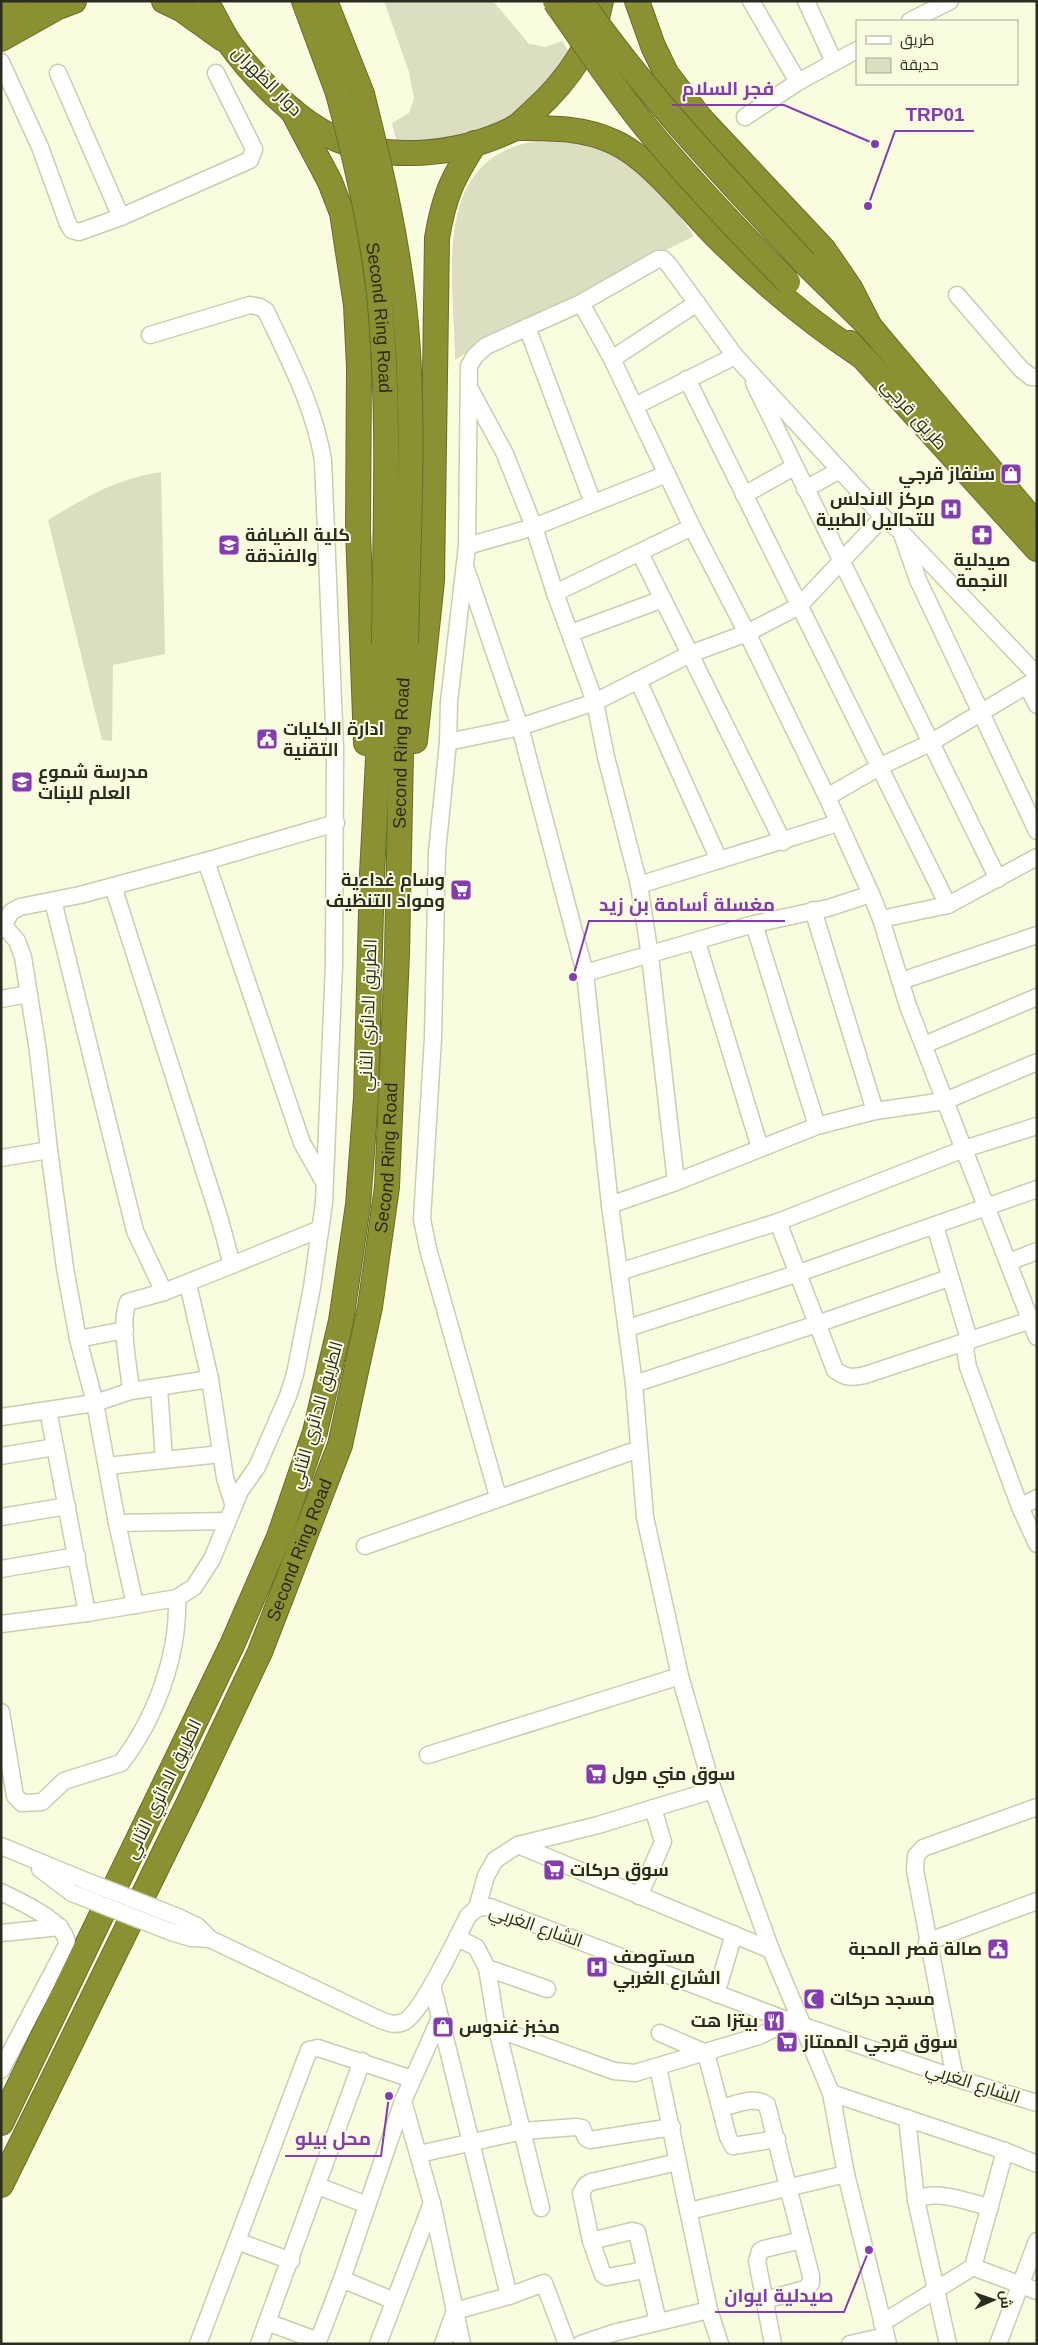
<svg xmlns="http://www.w3.org/2000/svg" width="1038" height="2345" viewBox="0 0 1038 2345" font-family="Arial,Cairo,sans-serif">
  <rect width="100%" height="100%" fill="#f9fcde"/>
  <g fill="#dbdec1">
    <path d="M 384,1 L 493,1 L 529,44 L 546,47 L 562,41 L 570,53 L 544,93 L 487,134 L 432,145 L 397,143 L 392,123 L 409,113 L 414,98 L 409,72 Z"/>
    <path d="M 554,139 C 567,141 584,140 596,145 C 639,163 669,200 694,236 L 488,339 L 455,360 C 454,269 427,147 554,139 Z"/>
    <path d="M 161,472 L 165,654 L 113,665 L 112,741 L 102,740 L 48,520 C 89,496 113,480 161,472 Z"/>
  </g>
  <g fill="none" stroke-linecap="round" stroke-linejoin="round">
    <g stroke="#cacdb0" stroke-width="19">
      <g id="minor">
        <path d="M 751,1 L 798,82"/>
        <path d="M 806,1 L 834,62"/>
        <path d="M 910,21 L 950,1"/>
        <path d="M 1,62 L 40,147 L 68,224 L 72,230 L 79,232 L 121,217 L 250,160 L 254,149 L 216,73"/>
        <path d="M 58,73 L 121,217"/>
        <path d="M 745,117 L 798,82 L 857,50"/>
        <path d="M 957,295 L 1021,369 L 1031,377 L 1037,377"/>
        <path d="M 581,303 L 612,359 L 692,527 L 747,633 L 827,797 L 871,894 L 881,919 L 908,1006 L 1037,1337"/>
        <path d="M 527,327 L 593,503"/>
        <path d="M 612,359 L 697,303"/>
        <path d="M 687,379 L 948,905"/>
        <path d="M 754,383 L 998,879"/>
        <path d="M 471,391 L 505,454 L 534,527 L 555,593 L 595,702 L 606,757 L 639,885 L 650,956 L 676,1182"/>
        <path d="M 635,406 L 735,356"/>
        <path d="M 805,489 L 840,470"/>
        <path d="M 744,495 L 794,467"/>
        <path d="M 903,537 L 918,580 L 1037,831"/>
        <path d="M 467,546 L 534,527 L 667,474"/>
        <path d="M 640,553 L 783,842"/>
        <path d="M 466,569 L 520,727 L 585,973 L 610,1205 L 634,1384 L 645,1517 L 680,1676 L 713,1790 L 771,1950 L 831,2093 L 846,2174 L 888,2344"/>
        <path d="M 555,593 L 692,527"/>
        <path d="M 571,633 L 663,599"/>
        <path d="M 638,680 L 719,860"/>
        <path d="M 1027,685 L 1037,705"/>
        <path d="M 448,742 L 449,702 L 467,546 L 469,366 L 475,356 L 486,346 L 581,303 L 658,259 L 663,259 L 669,265 L 735,356 L 883,517 L 900,531 L 1037,675"/>
        <path d="M 827,797 L 881,766 L 930,743 L 1037,679"/>
        <path d="M 206,861 L 302,1143 L 324,1182"/>
        <path d="M 639,885 L 838,823"/>
        <path d="M 113,886 L 220,1220 L 232,1265 L 320,1229"/>
        <path d="M 53,901 L 135,1231 L 164,1292"/>
        <path d="M 813,910 L 875,1111"/>
        <path d="M 881,919 L 948,905 L 1037,857"/>
        <path d="M 1,922 L 17,941 L 23,957 L 38,1051 L 49,1150 L 1,1158"/>
        <path d="M 754,924 L 817,1126"/>
        <path d="M 1,929 L 11,912 L 20,907 L 80,895 L 206,861 L 336,823"/>
        <path d="M 697,942 L 760,1148"/>
        <path d="M 585,973 L 754,924 L 828,908 L 871,894"/>
        <path d="M 901,981 L 1037,935"/>
        <path d="M 1,999 L 29,994"/>
        <path d="M 924,1045 L 1037,997"/>
        <path d="M 49,1150 L 65,1268 L 78,1339 L 95,1403 L 117,1523 L 135,1605"/>
        <path d="M 610,1205 L 676,1182 L 817,1126 L 875,1111 L 945,1101 L 1037,1062"/>
        <path d="M 778,1222 L 835,1370 C 846,1378 852,1378 865,1375 L 1037,1318"/>
        <path d="M 935,1226 L 969,1339 L 965,1349 L 968,1367 L 1020,1507 L 1037,1544"/>
        <path d="M 1009,1262 L 1037,1251"/>
        <path d="M 619,1272 L 778,1222 L 964,1149 L 1037,1126"/>
        <path d="M 188,1284 L 210,1379 L 225,1478 L 234,1506"/>
        <path d="M 628,1328 L 799,1273 L 1037,1189"/>
        <path d="M 78,1339 L 125,1330"/>
        <path d="M 634,1384 L 817,1324 L 949,1278"/>
        <path d="M 159,1388 L 164,1460"/>
        <path d="M 131,1391 C 129,1366 119,1324 128,1302 L 164,1292 L 232,1265"/>
        <path d="M 48,1410 L 87,1613"/>
        <path d="M 1,1417 L 95,1403 L 131,1391 L 210,1379"/>
        <path d="M 1,1456 L 55,1447"/>
        <path d="M 107,1466 L 221,1454"/>
        <path d="M 498,1497 L 428,1249 L 422,1219 L 433,1038 L 437,852 L 448,742 L 520,727 L 595,702 L 690,654 L 747,633 L 799,606 L 883,517"/>
        <path d="M 1020,1507 L 1037,1498"/>
        <path d="M 1,1517 L 67,1506"/>
        <path d="M 117,1523 L 227,1521"/>
        <path d="M 365,1546 L 639,1449"/>
        <path d="M 1,1569 L 77,1556"/>
        <path d="M 1,1624 L 87,1613 L 177,1598 L 194,1587 L 212,1559 L 240,1491 L 257,1467 L 288,1396 L 295,1374 L 312,1287 L 324,1203 L 334,964 L 335,748 L 323,460 C 314,406 289,360 266,311 L 260,307 L 250,305 L 150,335"/>
        <path d="M 1,1712 L 15,1796 L 22,1803 L 42,1802 L 64,1781 L 121,1763 C 156,1718 179,1654 177,1598"/>
        <path d="M 428,1755 L 680,1676"/>
        <path d="M 518,1845 L 771,1950"/>
        <path d="M 1,1846 L 81,1879"/>
        <path d="M 40,1869 L 72,1893"/>
        <path d="M 1,1892 C 20,1902 67,1921 67,1945 L 1,2070"/>
        <path d="M 639,1896 L 663,1842 L 653,1808"/>
        <path d="M 477,1908 L 486,1876 L 495,1860 L 518,1845 L 598,1825 L 713,1790"/>
        <path d="M 178,1917 L 197,1926 L 210,1939 L 376,2018 C 385,2022 396,2027 405,2021 C 423,2011 457,1937 468,1916 L 477,1908 L 490,1907 L 789,2021 L 955,2078 L 1037,2103"/>
        <path d="M 171,1932 L 191,1938 L 210,1939"/>
        <path d="M 1,1933 L 60,1927"/>
        <path d="M 457,1938 L 476,1947 L 487,1968 L 497,2029 L 541,2208"/>
        <path d="M 927,1942 L 1037,1901"/>
        <path d="M 487,1968 L 547,1989"/>
        <path d="M 432,1985 L 509,2296"/>
        <path d="M 716,1994 L 734,1934"/>
        <path d="M 440,2018 L 403,2101 L 432,2203 L 462,2344"/>
        <path d="M 497,2029 L 614,2071 L 635,2073 L 759,2036 L 789,2021"/>
        <path d="M 660,2033 L 706,2053 L 728,2137 L 733,2146 L 777,2139"/>
        <path d="M 658,2067 L 709,2310 L 720,2344"/>
        <path d="M 955,2078 L 915,1870 L 916,1856 L 923,1848 L 1037,1807"/>
        <path d="M 831,2093 L 1005,2151 L 1037,2164"/>
        <path d="M 721,2108 C 735,2105 755,2095 767,2105 L 811,2276 L 811,2283 L 805,2289 L 765,2300"/>
        <path d="M 907,2118 L 916,2200 L 948,2344"/>
        <path d="M 419,2154 L 523,2131 L 576,2127 L 582,2128 L 586,2138 L 590,2140 L 672,2127"/>
        <path d="M 318,2186 L 367,2205"/>
        <path d="M 916,2200 C 936,2188 969,2203 990,2207"/>
        <path d="M 689,2211 L 846,2174"/>
        <path d="M 237,2241 L 291,2261"/>
        <path d="M 591,2241 L 632,2231 L 637,2232 L 658,2322"/>
        <path d="M 973,2267 L 1037,2291"/>
        <path d="M 645,2270 L 607,2277 L 603,2275 L 591,2241 L 581,2193 L 586,2185 L 591,2182 L 678,2162"/>
        <path d="M 342,2279 L 394,2301"/>
        <path d="M 267,2322 L 318,2341"/>
        <path d="M 882,2323 L 973,2267 L 1005,2151"/>
        <path d="M 198,2344 L 309,2050 L 318,2048 L 412,2079"/>
        <path d="M 259,2344 L 362,2061"/>
        <path d="M 317,2344 L 342,2279 L 403,2101"/>
        <path d="M 378,2344 L 432,2203"/>
        <path d="M 443,2344 L 455,2311 L 509,2296 L 544,2283 L 567,2344"/>
        <path d="M 581,2344 L 613,2333 L 709,2310"/>
        <path d="M 773,2344 L 757,2261 L 760,2251 L 764,2249 L 802,2240"/>
        <path d="M 850,2344 L 886,2336"/>
        <path d="M 998,2344 L 1037,2241"/>
      </g>
    </g>
    <g stroke="#696d2c" stroke-width="26">
      <g id="highway">
        <path d="M 164,1 L 181,9 L 223,39"/>
        <path d="M 206,1 C 214,15 221,31 230,44 C 253,76 294,118 330,136 C 385,163 458,156 513,129 C 520,125 527,117 533,112 C 565,83 593,45 601,1"/>
        <path d="M 304,1 L 338,93"/>
        <path d="M 325,1 L 362,94"/>
        <path d="M 637,1 L 653,46 L 666,73 L 701,119 L 824,250 L 850,288 L 870,327"/>
        <path d="M 1,17 L 33,1"/>
        <path d="M 1,39 L 58,7 L 74,1"/>
        <path d="M 292,110 L 330,182 L 342,213 L 356,305 L 359,367 L 358,531 L 366,743"/>
        <path d="M 514,128 C 549,128 582,127 614,142 C 650,158 689,209 717,237 C 761,281 808,321 860,355"/>
        <path d="M 805,263 L 870,327 L 1037,525"/>
        <path d="M 850,343 L 1037,549"/>
        <path d="M 415,741 L 432,581 L 437,238 C 444,196 452,179 475,143"/>
        <path d="M 1,2123 L 232,1645 L 279,1537 L 315,1432 L 341,1321 L 358,1205 L 366,1098 L 372,874 L 384,644"/>
        <path id="s1" d="M 1,2185 L 190,1800 L 260,1652 L 340,1445 L 370,1307 L 387,1187 L 397,954 L 402,702 L 406,643"/>
      </g>
    </g>
    <use href="#minor" stroke="#fff" stroke-width="16"/>
    <use href="#highway" stroke="#8b9032" stroke-width="24"/>
    <g stroke="#cacdb0" stroke-width="19" stroke-linecap="butt">
      <g id="minor-bridge">
        <path d="M 81,1879 L 178,1917"/>
        <path d="M 72,1893 L 171,1932"/>
      </g>
    </g>
    <g stroke="#696d2c" stroke-width="26" stroke-linecap="butt">
      <g id="highway-bridge">
        <path d="M 555,1 C 584,43 612,85 644,125 C 689,180 738,231 788,282"/>
        <path d="M 581,1 C 647,96 727,179 805,263"/>
        <path id="s2" d="M 338,93 C 355,156 370,220 378,285 C 391,404 385,525 384,644"/>
        <path d="M 362,94 C 381,170 399,246 406,325 C 415,427 408,540 406,643"/>
      </g>
    </g>
    <use href="#minor-bridge" stroke="#fff" stroke-width="16"/>
    <use href="#highway-bridge" stroke="#8b9032" stroke-width="24"/>
  </g>
  <defs>
    <g id="shop-square" transform="scale(1.125)"><rect x="-9" y="-9" width="18" height="18" rx="4" fill="#833db0" stroke="#f9fcde"/><path d="M-5-2.5h2.3a2.7 3.5 0 0 1 5.4 0H5L5.5 6h-11ZM-1.5-2.5h3a1.5 2.3 0 0 0-3 0Z" fill="#fff"/></g>
    <g id="hospital-square" transform="scale(1.125)"><rect x="-9" y="-9" width="18" height="18" rx="4" fill="#833db0" stroke="#f9fcde"/><path d="M-5-5h3v3.5h4V-5h3V5h-3V1.5h-4V5h-3Z" fill="#fff"/></g>
    <g id="pharmacy-square" transform="scale(1.125)"><rect x="-9" y="-9" width="18" height="18" rx="4" fill="#833db0" stroke="#f9fcde"/><path d="M-2-6h4v4h4v4h-4v4h-4v-4h-4v-4h4Z" fill="#fff"/></g>
    <g id="university-square" transform="scale(1.125)"><rect x="-9" y="-9" width="18" height="18" rx="4" fill="#833db0" stroke="#f9fcde"/><path d="M0-5L7-2L0 1L-7-2ZM-4 1L0 2.5L4 1V4Q0 6-4 4Z" fill="#fff"/></g>
    <g id="civic-square" transform="scale(1.125)"><rect x="-9" y="-9" width="18" height="18" rx="4" fill="#833db0" stroke="#f9fcde"/><path d="M-.6-6.5H3V-4.5H.6V-3L4-1V1h2V6H-6V1h2V-1L-.6-3ZM-1.2 2.5V6h2.4V2.5Z" fill="#fff"/></g>
    <g id="school-square" transform="scale(1.125)"><rect x="-9" y="-9" width="18" height="18" rx="4" fill="#833db0" stroke="#f9fcde"/><path d="M0-5L7-2L0 1L-7-2ZM-4 1L0 2.5L4 1V4Q0 6-4 4Z" fill="#fff"/></g>
    <g id="supermarket-square" transform="scale(1.125)"><rect x="-9" y="-9" width="18" height="18" rx="4" fill="#833db0" stroke="#f9fcde"/><path d="M-6-5.5h2.5l.6 2H6L4.5 2H-2.5L-4.4-4H-6ZM-1.5 3.2a1.3 1.3 0 1 0 .1 0ZM3 3.2a1.3 1.3 0 1 0 .1 0Z" fill="#fff"/></g>
    <g id="mosque-square" transform="scale(1.125)"><rect x="-9" y="-9" width="18" height="18" rx="4" fill="#833db0" stroke="#f9fcde"/><path d="M3.5-4.9A6 6 0 1 0 3.5 4.9A5 5 0 1 1 3.5-4.9Z" fill="#fff"/></g>
    <g id="restaurant-square" transform="scale(1.125)"><rect x="-9" y="-9" width="18" height="18" rx="4" fill="#833db0" stroke="#f9fcde"/><path d="M-5-6h1v4h1v-4h1v4h1v-4h1v5L-1.5 .5V6h-2V.5L-5-1ZM5-6V6H3V1.5H1.5Q1.5-4 5-6Z" fill="#fff"/></g>
  </defs>
  <g fill-rule="evenodd">
    <use href="#shop-square" x="1011" y="474"/>
    <use href="#hospital-square" x="951" y="509"/>
    <use href="#pharmacy-square" x="982" y="535"/>
    <use href="#university-square" x="229" y="545"/>
    <use href="#civic-square" x="267" y="739"/>
    <use href="#school-square" x="22" y="782"/>
    <use href="#supermarket-square" x="461" y="890"/>
    <use href="#supermarket-square" x="596" y="1774"/>
    <use href="#supermarket-square" x="554" y="1870"/>
    <use href="#civic-square" x="998" y="1949"/>
    <use href="#hospital-square" x="597" y="1967"/>
    <use href="#mosque-square" x="814" y="1999"/>
    <use href="#restaurant-square" x="774" y="2021"/>
    <use href="#shop-square" x="443" y="2027"/>
    <use href="#supermarket-square" x="787" y="2042"/>
  </g>
  <g text-anchor="middle" dominant-baseline="central" stroke-width="4" stroke-linejoin="round" paint-order="stroke">
    <g font-size="18" fill="#2b2c21" stroke="#f9fcde">
      <text transform="translate(267 81) rotate(45)">دوار الظهران</text>
      <text stroke="none"><textPath href="#s2" startOffset="229">Second Ring Road</textPath></text>
      <text transform="translate(914 414) rotate(48)">طريق قرجي</text>
      <text stroke="none"><textPath href="#s1" startOffset="1511">Second Ring Road</textPath></text>
      <text transform="translate(368 1015) rotate(-88)">الطريق الدائري الثاني</text>
      <text stroke="none"><textPath href="#s1" startOffset="1106">Second Ring Road</textPath></text>
      <text transform="translate(316 1415) rotate(-74)">الطريق الدائري الثاني</text>
      <text stroke="none"><textPath href="#s1" startOffset="702">Second Ring Road</textPath></text>
      <text transform="translate(163 1789) rotate(-64)">الطريق الدائري الثاني</text>
      <text transform="translate(536 1926) rotate(19)">الشارع الغربي</text>
      <text transform="translate(973 2083) rotate(18)">الشارع الغربي</text>
    </g>
    <g font-size="18" font-weight="bold" fill="#2b2c21" stroke="#f9fcde" text-anchor="start">
      <text x="995" y="474" text-anchor="end">سنفاز قرجي</text>
      <text x="935" y="499" text-anchor="end">مركز الاندلس<tspan x="935" dy="21">للتحاليل الطبية</tspan></text>
      <text x="245" y="535">كلية الضيافة<tspan x="245" dy="21">والفندقة</tspan></text>
      <text x="982" y="560" text-anchor="middle">صيدلية<tspan x="982" dy="21">النجمة</tspan></text>
      <text x="283" y="729">ادارة الكليات<tspan x="283" dy="21">التقنية</tspan></text>
      <text x="38" y="772">مدرسة شموع<tspan x="38" dy="21">العلم للبنات</tspan></text>
      <text x="445" y="880" text-anchor="end">وسام غداءية<tspan x="445" dy="21">ومواد التنظيف</tspan></text>
      <text x="612" y="1774">سوق مني مول</text>
      <text x="570" y="1870">سوق حركات</text>
      <text x="982" y="1949" text-anchor="end">صالة قصر المحبة</text>
      <text x="613" y="1957">مستوصف<tspan x="613" dy="21">الشارع الغربي</tspan></text>
      <text x="830" y="1999">مسجد حركات</text>
      <text x="758" y="2021" text-anchor="end">بيتزا هت</text>
      <text x="459" y="2027">مخبز غندوس</text>
      <text x="803" y="2042">سوق قرجي الممتاز</text>
    </g>
  </g>
  <path fill="none" stroke="#833db0" stroke-width="2" d="M875 144L784 105H672M868 206L895 131H974M573 977L589 921H785M389 2096L381 2156H285M869 2250L844 2312H715"/>
  <g fill="#833db0" stroke="#f9fcde" stroke-width="2">
    <circle cx="875" cy="144" r="5"/>
    <circle cx="868" cy="206" r="5"/>
    <circle cx="573" cy="977" r="5"/>
    <circle cx="389" cy="2096" r="5"/>
    <circle cx="869" cy="2250" r="5"/>
  </g>
  <g font-size="19" text-anchor="middle" font-weight="bold" fill="#833db0" stroke="#f9fcde" stroke-width="4" stroke-linejoin="round" paint-order="stroke">
    <text x="728" y="95">فجر السلام</text>
    <text x="935" y="121">TRP01</text>
    <text x="687" y="911">مغسلة أسامة بن زيد</text>
    <text x="333" y="2145">محل بيلو</text>
    <text x="779" y="2302">صيدلية ايوان</text>
  </g>
  <rect width="1038" height="2345" fill="none" stroke="#2b2c21" stroke-width="5"/>
  <rect x="856" y="20" width="162" height="65" fill="#f9fcde" stroke="#a7a992"/>
  <rect x="866" y="36" width="25" height="8" fill="#ffffff" stroke="#a7a992"/>
  <text x="900" y="45" font-size="15" fill="#2b2c21">طريق</text>
  <rect x="866" y="58" width="25" height="15" fill="#dbdec1" stroke="#a7a992"/>
  <text x="900" y="70" font-size="15" fill="#2b2c21">حديقة</text>
  <g transform="translate(993 2300) rotate(88)" stroke="#f9fcde" stroke-width="4" paint-order="stroke">
  <path d="M0-4L9 19L0 12L-9 19Z" fill="#2b2c21"/>
  <text y="-8" font-size="14" font-weight="bold" text-anchor="middle" fill="#2b2c21">ش</text>
  </g>
</svg>
